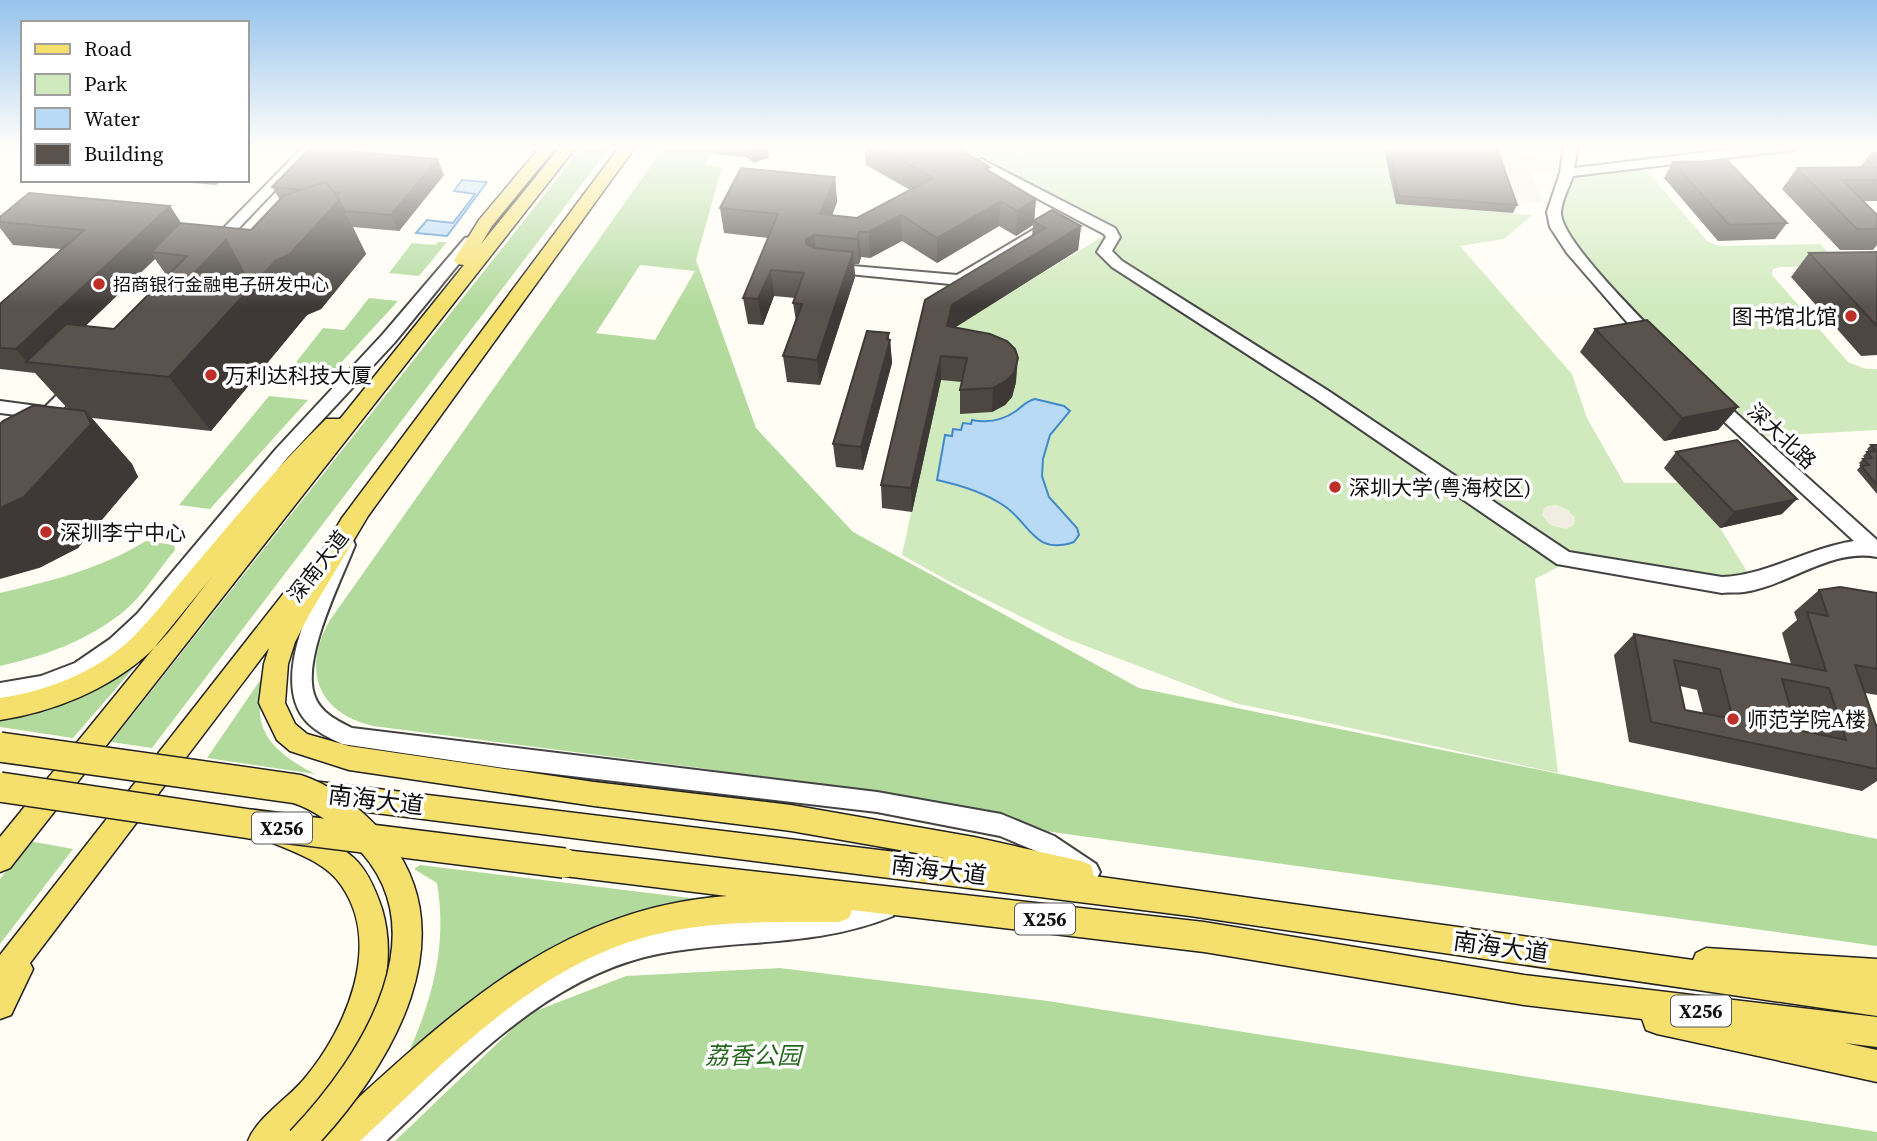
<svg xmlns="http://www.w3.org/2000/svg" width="1877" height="1141" viewBox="0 0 1877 1141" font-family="'Source Serif 4','Noto Sans SC',serif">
  <rect width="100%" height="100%" fill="#fffdf4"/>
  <g fill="#d0eabd">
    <path d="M 958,146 L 1383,146 L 1396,204 L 1532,215 L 1504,239 L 1460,246 L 1572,374 L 1587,418 L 1624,483 L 1678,483 L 1720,528 L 1753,581 L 1570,561 L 1535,579 L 1558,773 L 1235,703 L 1065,638 L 952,583 L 902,555 L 951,329 L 1110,232 L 961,152 Z"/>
    <path d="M 1642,165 L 1707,241 L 1719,246 L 1820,244 L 1841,266 L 1780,267 L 1773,269 L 1772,275 L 1848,362 L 1866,369 L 1877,369 L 1877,430 L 1753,437 L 1688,378 L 1557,227 L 1567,173 Z"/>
  </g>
  <g fill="#b3da9d" fill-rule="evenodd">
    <path d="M 583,146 L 611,146 L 152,748 L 111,742 Z"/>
    <path d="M 665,146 L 717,146 L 705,165 L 722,167 L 696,260 L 756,428 L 853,532 L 1139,688 L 1877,839 L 1877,946 L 979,822 L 926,807 L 707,769 L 373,726 C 316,712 302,669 330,620 ZM 640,265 L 695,271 L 655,340 L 596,333 Z"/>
    <path d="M 438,242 L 447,242 L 419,276 L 389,273 L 412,243 L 435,245 Z"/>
    <path d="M 369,298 L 398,301 L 326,379 L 286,375 L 323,328 L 344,330 Z"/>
    <path d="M 269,396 L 308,400 L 210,509 L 179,505 Z"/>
    <path d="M 146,541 L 174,545 L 175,550 C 158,570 143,596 123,612 C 87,641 44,656 0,666 L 0,593 C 51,581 100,569 146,541 Z"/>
    <path d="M 145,655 L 73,738 L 0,727 L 0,720 C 58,716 99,687 145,655 Z"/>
    <path d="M 267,670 C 265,683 259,701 260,714 C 262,744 292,762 315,774 L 207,758 Z"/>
    <path d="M 29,841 L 73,849 L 0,944 L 0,879 Z"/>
    <path d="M 420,865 L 698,899 C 668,922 614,919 577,935 C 513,963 466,1010 410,1049 C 434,995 447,942 437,883 L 414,869 Z"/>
    <path d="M 780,968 L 1048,1001 L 1877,1132 L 1877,1141 L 395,1141 L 528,1014 L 626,976 Z"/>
  </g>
  <g fill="#f0eee1">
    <path d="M 1490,146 L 1521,146 L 1525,157 L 1568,160 L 1567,173 L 1531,171 L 1542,202 L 1508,199 Z"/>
    <path d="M 1548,506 L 1557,505 L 1568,510 L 1575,518 L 1574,525 L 1566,529 L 1550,525 L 1542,515 L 1544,508 Z"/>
  </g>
  <g fill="#b9daf5" stroke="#4189cb" stroke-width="2">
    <path d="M 462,180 L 487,182 L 447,236 L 416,233 L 427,220 L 453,223 L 475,194 L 454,191 Z"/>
    <path d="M 1035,399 L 1064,406 L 1070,411 L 1050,435 L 1043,459 L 1042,476 L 1049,497 L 1077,528 L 1079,535 L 1074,542 C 1033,556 1030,522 1003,505 C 983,492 960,485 937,480 L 945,435 L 952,436 L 953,429 L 961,430 L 963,423 L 971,424 L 972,420 C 988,423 1002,421 1016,411 C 1023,406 1026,401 1035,399 Z"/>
  </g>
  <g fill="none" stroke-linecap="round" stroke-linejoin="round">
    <g stroke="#434343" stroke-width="4">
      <g id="minor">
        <path d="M 304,146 L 317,146 L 219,249 L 209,249 L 207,246 L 209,243 Z"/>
        <path d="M 1564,146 L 1578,146 L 1574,168 L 1760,146 L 1799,146 L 1793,150 L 1573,176 C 1569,187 1561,202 1561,213 C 1561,239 1637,314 1658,336 L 1660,340 L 1652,345 L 1646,344 L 1567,253 L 1550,227 L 1547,212 L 1560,173 Z"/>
        <path d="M 981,159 L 1115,228 L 1120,237 L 1112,251 L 1122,261 L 1327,390 L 1569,552 L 1722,577 C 1768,575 1808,548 1854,541 L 1706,405 L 1704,401 L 1712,395 L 1718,397 L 1877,540 L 1877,557 C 1831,548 1790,585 1744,592 C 1737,593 1729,592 1722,593 L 1557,564 L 1315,398 L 1112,267 L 1097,252 L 1106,237 L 1104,234 L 976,166 L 974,163 Z"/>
        <path d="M 1055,217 L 1060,218 L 1060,224 L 960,285 L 829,272 L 822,268 L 829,264 L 957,275 Z"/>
        <path d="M 470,237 L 477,241 L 475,244 L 395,342 L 288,457 L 151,626 L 124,651 L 89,675 L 42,694 L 0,701 L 0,683 L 41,676 L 75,663 L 110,639 L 137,614 L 276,449 L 383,334 L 465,238 Z"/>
        <path d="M 78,378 L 86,384 L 55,417 L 49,419 L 0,413 L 0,401 L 45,407 L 72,380 Z"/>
        <path d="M 346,538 L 353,540 L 355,545 C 341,581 300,661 315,697 C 321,713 338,721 352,728 L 877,792 L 1001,814 L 1054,836 L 1096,864 L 1100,872 L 1096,880 L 1088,883 L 1038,852 L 1000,836 L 877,812 L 504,768 L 342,744 C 330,738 316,732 306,721 C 268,678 318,590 337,545 L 339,540 Z"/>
        <path d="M 884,896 L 893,900 L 896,908 L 893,916 C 819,947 740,939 663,953 C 549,974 467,1065 386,1141 L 352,1141 L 356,1131 C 441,1053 526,961 642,933 C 694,920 748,922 801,916 C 829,912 857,903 884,896 Z"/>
      </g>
    </g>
    <g stroke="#212121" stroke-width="3">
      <g id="major">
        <path d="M 541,146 L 557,146 L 492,226 L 481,244 L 561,146 L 577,146 L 10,868 L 0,872 L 0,837 L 215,573 C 194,598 174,629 150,652 C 110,689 53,712 0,720 L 0,698 C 48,691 99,671 134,636 C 154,616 172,592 190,571 C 234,519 277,467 326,419 L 340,419 L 464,265 L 457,264 L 454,260 L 479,220 Z"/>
        <path d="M 620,146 L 636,146 L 368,516 L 309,615 L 295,642 L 288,664 L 285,703 L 295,724 L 307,734 L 349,746 L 594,782 L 791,805 L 974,837 L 1081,861 L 1091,865 L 1094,876 L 1693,960 L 1696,953 L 1706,948 L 1877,959 L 1877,1016 L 1190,916 L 312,805 L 303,802 L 299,793 L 303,784 L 312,781 L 945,858 L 791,831 L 594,806 L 349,770 L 299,754 L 290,751 L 277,740 L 259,703 L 264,664 L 269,648 L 30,963 L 33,969 L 11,1015 L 0,1019 L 0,955 L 287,589 L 295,587 L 300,588 L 342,518 Z"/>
        <path d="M 283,821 C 307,831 334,840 354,858 C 368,871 376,891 382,909 C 407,994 348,1086 288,1141 L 248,1141 C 258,1116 288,1099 305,1078 C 346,1029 383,944 341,885 C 326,863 297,853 273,843 L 269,834 L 273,825 Z"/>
        <path d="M 564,850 L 1204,922 L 1524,975 L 1877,1017 L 1877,1047 L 1845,1043 L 1877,1050 L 1877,1082 L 1657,1034 L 1646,1030 L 1642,1019 L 1524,1005 L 1204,952 L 852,910 L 849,918 L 839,922 C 777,922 714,920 653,935 C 535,965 446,1061 360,1141 L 320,1141 L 324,1129 C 447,1018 553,909 727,896 L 564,876 L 554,872 L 550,863 L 554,854 Z"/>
      </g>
    </g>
    <use href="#minor" fill="#fff" fill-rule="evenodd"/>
    <use href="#major" fill="#f6e06d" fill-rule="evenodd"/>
    <g stroke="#212121" stroke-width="32" stroke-linecap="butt">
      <g id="major-bridge">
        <path d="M 0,747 L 297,789 C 322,797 344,814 363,833 C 461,927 376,1063 301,1141"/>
        <path d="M 0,787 L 250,824 L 564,863"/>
      </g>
    </g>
    <use href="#major-bridge" stroke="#f6e06d" stroke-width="29"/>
  </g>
  <g fill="#4d4742" fill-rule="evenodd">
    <path d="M 712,146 L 768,146 L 769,157 L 754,163 L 746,157 L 713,154 Z"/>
    <path d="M 865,146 L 956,146 L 956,148 L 990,172 L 1036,199 L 1034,220 L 1081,226 L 1078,250 L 954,328 L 1016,382 L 1012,397 L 1005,405 L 992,412 L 960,414 L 960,390 L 962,382 L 941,380 L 912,512 L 882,508 L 881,485 L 925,300 L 1032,236 L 1033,225 L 1016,236 L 999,226 L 937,263 L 902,241 L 870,258 L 861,257 L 859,264 L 854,264 L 855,277 L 820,385 L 787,382 L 783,356 L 796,321 L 793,303 L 795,298 L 774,296 L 763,325 L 748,324 L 743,298 L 768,238 L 724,233 L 720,208 L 835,177 L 837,202 L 832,216 L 857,218 L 910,190 L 866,165 Z"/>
    <path d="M 1383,146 L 1496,146 L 1517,205 L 1513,213 L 1396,204 Z"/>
    <path d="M 1871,153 L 1877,153 L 1877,201 L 1863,201 L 1877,215 L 1877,245 L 1873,250 L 1840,250 L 1782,189 L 1797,168 L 1860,167 Z"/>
    <path d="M 1673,162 L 1787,223 L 1775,239 L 1718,241 L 1664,178 Z"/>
    <path d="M 444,175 L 399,231 L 353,227 L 366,254 L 321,309 L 307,315 L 211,431 L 92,418 L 132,464 L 138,477 L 78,548 L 39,568 L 68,409 L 35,373 L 0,369 L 0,304 L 61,249 L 13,245 L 0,228 L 0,217 L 170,206 L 181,223 L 251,230 L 280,200 L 272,187 ZM 155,259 L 167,276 L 114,329 L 85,326 Z"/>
    <path d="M 159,180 L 221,180 L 216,185 Z"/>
    <path d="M 1877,252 L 1877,355 L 1861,356 L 1791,277 L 1809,253 Z"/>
    <path d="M 1595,329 L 1738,407 L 1718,430 L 1664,441 L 1580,352 Z"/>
    <path d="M 889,333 L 889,339 L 890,340 L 892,363 L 863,470 L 836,467 L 833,444 Z"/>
    <path d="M 1871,445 L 1877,445 L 1877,494 L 1857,470 L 1861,466 L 1859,463 L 1863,459 L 1865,459 L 1863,456 L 1867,452 L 1869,452 L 1867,449 Z"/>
    <path d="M 1676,452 L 1782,514 L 1720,528 L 1664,468 Z"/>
    <path d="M 1819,590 L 1877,593 L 1877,695 L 1865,693 L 1877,728 L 1877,781 L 1862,791 L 1629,742 L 1614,655 L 1634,634 L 1791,664 L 1782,633 L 1797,620 L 1794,612 ZM 1680,686 L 1697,690 L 1703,713 L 1685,710 ZM 1790,706 L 1803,709 L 1810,733 L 1797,730 Z"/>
  </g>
  <g fill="#3e3936">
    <path d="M 766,146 L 768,146 L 769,157 L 754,163 L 752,151 Z"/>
    <path d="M 438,159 L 444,175 L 399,231 L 391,215 Z"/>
    <path d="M 835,177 L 837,202 L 824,236 L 820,214 Z"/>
    <path d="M 213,180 L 221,180 L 216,185 Z"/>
    <path d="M 1036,199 L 1034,222 L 1033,221 L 1033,225 L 1016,236 L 1017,211 Z"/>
    <path d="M 339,200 L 366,254 L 321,309 L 307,315 L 211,431 L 169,377 L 195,272 L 226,240 Z"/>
    <path d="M 1001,201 L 999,226 L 937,263 L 937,238 Z"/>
    <path d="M 170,206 L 185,229 L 151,252 L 155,259 L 46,364 L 28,363 L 16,349 Z"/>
    <path d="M 901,215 L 902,241 L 870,258 L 869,232 Z"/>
    <path d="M 1081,226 L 1078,250 L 951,330 L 947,326 L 952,305 Z"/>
    <path d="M 859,232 L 861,257 L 859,264 L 857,239 Z"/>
    <path d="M 814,235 L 817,260 L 809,269 L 806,239 Z"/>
    <path d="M 853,252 L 855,277 L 820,385 L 817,360 Z"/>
    <path d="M 771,270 L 774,296 L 763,325 L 758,299 Z"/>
    <path d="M 889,333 L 889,344 L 890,340 L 892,363 L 863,470 L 861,447 Z"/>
    <path d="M 941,356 L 941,380 L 912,512 L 911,488 Z"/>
    <path d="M 1018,358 L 1016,382 L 1012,397 L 1005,405 L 992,412 L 993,388 Z"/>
    <path d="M 1738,407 L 1718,430 L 1664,441 L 1682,418 Z"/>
    <path d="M 85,411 L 132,464 L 138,477 L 78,548 L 39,568 L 0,579 L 0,508 Z"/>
    <path d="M 1797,499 L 1782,514 L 1720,528 L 1734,512 Z"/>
  </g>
  <g fill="#59524d" stroke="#3e3936" stroke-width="2" fill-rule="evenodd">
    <path d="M 745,146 L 766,146 L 752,151 Z"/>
    <path d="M 876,146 L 953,146 L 990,167 L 986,169 L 1036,199 L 1017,211 L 1001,201 L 937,238 L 901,215 L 869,232 L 859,232 L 857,239 L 814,235 L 806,239 L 806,244 L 814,248 L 853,252 L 817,360 L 783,356 L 802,304 L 793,303 L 804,273 L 771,270 L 758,299 L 743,298 L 778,214 L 720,208 L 741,168 L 835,177 L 820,214 L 857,218 L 933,178 Z"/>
    <path d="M 1388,146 L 1496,146 L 1517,205 L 1399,196 Z"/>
    <path d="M 310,148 L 438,159 L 391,215 L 345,211 L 337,197 L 340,193 L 333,192 L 326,182 L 303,190 L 272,187 Z"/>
    <path d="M 1871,153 L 1877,153 L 1877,159 Z"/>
    <path d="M 1728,161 L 1787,223 L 1729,225 L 1673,162 Z"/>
    <path d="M 1877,167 L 1877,180 L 1842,180 L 1877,215 L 1877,229 L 1857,229 L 1797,168 Z"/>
    <path d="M 326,182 L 339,200 L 290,254 L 275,261 L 169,377 L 26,362 L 66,324 L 114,329 L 187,256 L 151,252 L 180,223 L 251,230 L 283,196 ZM 226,240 L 246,277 L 195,272 Z"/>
    <path d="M 29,193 L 170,206 L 16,349 L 0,348 L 0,304 L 84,230 L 0,222 L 0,217 Z"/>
    <path d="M 1052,210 L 1081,226 L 952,305 L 947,326 L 990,334 L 1007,341 L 1015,349 L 1018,358 L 1014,373 L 1006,381 L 993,388 L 960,390 L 967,358 L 941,356 L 911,488 L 881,485 L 925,300 L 1045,228 L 1033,221 Z"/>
    <path d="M 1877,252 L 1877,326 L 1809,253 Z"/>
    <path d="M 1647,320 L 1738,407 L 1682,418 L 1595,329 Z"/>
    <path d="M 867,331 L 889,333 L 887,339 L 890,340 L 861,447 L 833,444 Z"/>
    <path d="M 34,405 L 85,411 L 91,424 L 24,497 L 0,508 L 0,424 L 3,421 Z"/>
    <path d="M 1737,440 L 1797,499 L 1734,512 L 1676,452 Z"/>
    <path d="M 1871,445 L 1877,445 L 1877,485 L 1861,466 L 1869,465 L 1863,459 L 1872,458 L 1867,452 L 1876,451 Z"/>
    <path d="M 1840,587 L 1877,593 L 1877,669 L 1855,665 L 1877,728 L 1877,769 L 1651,722 L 1634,634 L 1826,671 L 1807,612 L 1828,616 L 1819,590 ZM 1674,660 L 1720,669 L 1733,719 L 1685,710 ZM 1782,679 L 1829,688 L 1846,740 L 1797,730 Z"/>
  </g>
  <linearGradient id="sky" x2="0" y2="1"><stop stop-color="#95c3ed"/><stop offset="0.48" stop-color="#fffefa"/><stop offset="1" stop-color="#fffefa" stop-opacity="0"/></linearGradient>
  <rect width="1877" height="306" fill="url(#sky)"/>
  <g fill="#bf2f2a" stroke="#fff" stroke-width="2.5">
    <circle cx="99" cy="284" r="7"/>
    <circle cx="1851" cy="316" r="7"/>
    <circle cx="211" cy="375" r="7"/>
    <circle cx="1335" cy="487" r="7"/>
    <circle cx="46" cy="532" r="7"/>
    <circle cx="1733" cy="719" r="7"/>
  </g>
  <g text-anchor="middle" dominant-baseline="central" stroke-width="7" stroke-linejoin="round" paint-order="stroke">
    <g font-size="18" fill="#101010" stroke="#fff" text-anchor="start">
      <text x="113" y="284">招商银行金融电子研发中心</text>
    </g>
    <g fill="#fff" stroke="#585858" stroke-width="2">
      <rect x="252" y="812.5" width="60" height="31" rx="5"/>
      <rect x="1015" y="903.5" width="60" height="31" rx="5"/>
      <rect x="1671" y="995.5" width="60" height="31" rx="5"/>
    </g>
    <g font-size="19" font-weight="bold" fill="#101010">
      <text x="282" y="828">X256</text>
      <text x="1045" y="919">X256</text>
      <text x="1701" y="1011">X256</text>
    </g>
    <g font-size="21" fill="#101010" stroke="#fff" text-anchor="start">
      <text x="1837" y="316" text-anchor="end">图书馆北馆</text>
      <text x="225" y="375">万利达科技大厦</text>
      <text x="1349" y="487">深圳大学(粤海校区)</text>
      <text x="60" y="532">深圳李宁中心</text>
      <text x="1747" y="719">师范学院A楼</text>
    </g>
    <g font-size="21" fill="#101010" stroke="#fff">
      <text transform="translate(1782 436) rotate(43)">深大北路</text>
      <text transform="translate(318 566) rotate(-52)">深南大道</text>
    </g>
    <g font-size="24" fill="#101010" stroke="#fff">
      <text transform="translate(376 800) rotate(7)">南海大道</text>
      <text transform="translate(939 870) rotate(7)">南海大道</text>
      <text transform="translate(1501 947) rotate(8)">南海大道</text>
    </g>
    <g font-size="24" font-style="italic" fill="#296820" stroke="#fff">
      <text x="753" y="1055">荔香公园</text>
    </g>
  </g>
  <rect x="21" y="21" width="228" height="161" fill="#ffffff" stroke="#9f9f9f" stroke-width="2"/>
  <rect x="35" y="44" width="35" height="10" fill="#f6e06d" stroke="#9f9f9f" stroke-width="2"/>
  <text x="84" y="56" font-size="21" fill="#101010">Road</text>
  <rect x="35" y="74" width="35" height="21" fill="#d0eabd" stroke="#9f9f9f" stroke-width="2"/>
  <text x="84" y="91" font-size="21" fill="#101010">Park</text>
  <rect x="35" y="108" width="35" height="21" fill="#b9daf5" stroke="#9f9f9f" stroke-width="2"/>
  <text x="84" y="126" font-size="21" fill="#101010">Water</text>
  <rect x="35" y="144" width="35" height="21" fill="#59524d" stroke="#9f9f9f" stroke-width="2"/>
  <text x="84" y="161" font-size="21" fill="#101010">Building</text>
</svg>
